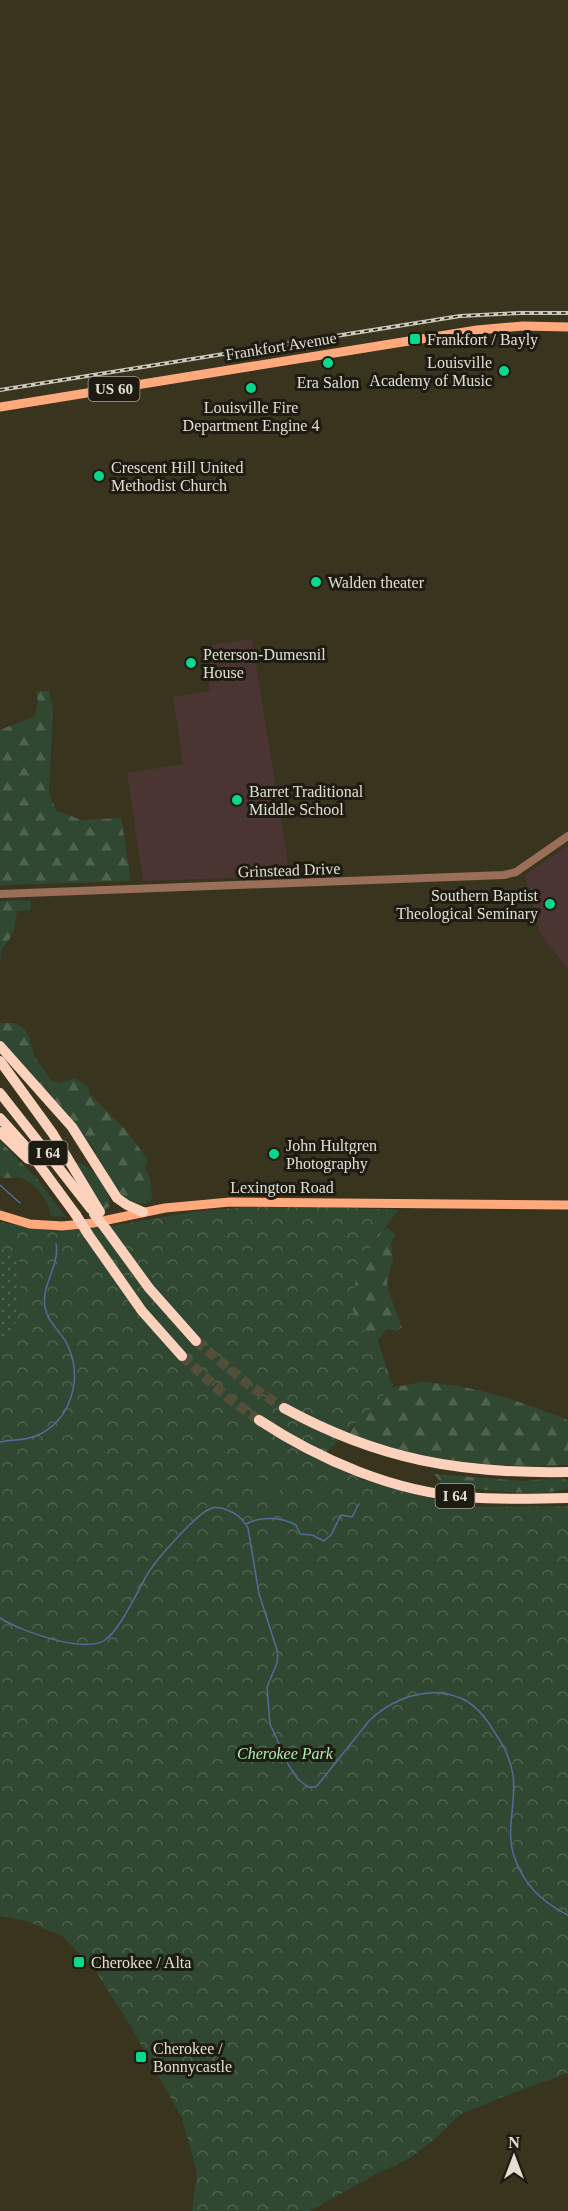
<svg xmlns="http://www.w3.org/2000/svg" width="568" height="2211" viewBox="0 0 568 2211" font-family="Georgia,serif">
  <defs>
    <pattern id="grass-dots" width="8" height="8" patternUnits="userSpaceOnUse" patternTransform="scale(1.5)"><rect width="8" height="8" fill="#304831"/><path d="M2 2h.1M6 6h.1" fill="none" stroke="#4e624e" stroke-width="1.8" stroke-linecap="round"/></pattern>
    <pattern id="forest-firs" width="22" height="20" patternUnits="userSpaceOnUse" patternTransform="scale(1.5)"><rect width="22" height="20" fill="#304831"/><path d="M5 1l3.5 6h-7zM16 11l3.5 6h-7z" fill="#4e624e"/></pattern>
    <pattern id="park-crowns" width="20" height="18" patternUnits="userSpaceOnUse" patternTransform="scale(1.5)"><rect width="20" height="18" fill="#304831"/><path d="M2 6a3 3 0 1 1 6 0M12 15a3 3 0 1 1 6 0" fill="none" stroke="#4e624e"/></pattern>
  </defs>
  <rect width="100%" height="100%" fill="#38341e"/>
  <g fill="#4a3533">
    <path d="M 252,639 L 290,876 L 143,881 L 127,773 L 183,764 L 173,697 L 209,691 L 212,645 Z"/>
    <path d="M 568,845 L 568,970 L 540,933 L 525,875 Z"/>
  </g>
  <path fill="url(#grass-dots)" d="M 0,1249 L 21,1261 C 19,1290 24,1328 0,1348 Z"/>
  <g fill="url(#forest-firs)">
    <path d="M 36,691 L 49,691 L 53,709 L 49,793 L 56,810 L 81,820 L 121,818 L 129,868 L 130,881 L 0,885 L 0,730 L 35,716 L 38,702 Z"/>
    <path d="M 24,900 L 31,901 L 31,910 L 17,911 L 14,931 L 7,943 L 1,950 L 0,966 L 0,901 Z"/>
    <path d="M 0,1023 L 14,1023 L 23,1027 L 29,1036 L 34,1056 L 51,1080 L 60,1083 L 75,1078 L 88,1086 L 89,1093 L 126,1130 L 148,1160 L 145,1167 C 150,1178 153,1189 151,1201 L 146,1204 L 131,1202 L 117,1192 L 93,1148 L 65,1111 L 0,1043 Z"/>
    <path d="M 0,1141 L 39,1181 L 66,1217 L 51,1216 C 50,1203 35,1181 20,1178 C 14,1177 7,1179 0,1177 Z"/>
    <path d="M 75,1162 C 94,1164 109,1189 110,1206 L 104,1210 Z"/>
    <path d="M 386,1227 L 396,1234 L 391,1243 L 393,1260 L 387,1280 L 388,1290 L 402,1327 L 397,1331 L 387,1329 L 378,1340 L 391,1383 L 106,1553 L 355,1284 L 358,1265 Z"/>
    <path d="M 422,1382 C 476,1385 518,1401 568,1420 L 568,1465 C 494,1469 418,1460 349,1433 L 365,1409 L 390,1388 Z"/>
    <path d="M 434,1474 L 521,1481 L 563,1478 L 568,1481 L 568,1488 C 537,1499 474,1488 440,1485 L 440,1481 Z"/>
  </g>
  <path fill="url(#park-crowns)" d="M 302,1206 L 398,1210 L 358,1265 L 351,1307 L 393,1385 L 323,1456 L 358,1478 L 438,1501 L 474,1507 L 568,1506 L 568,2073 L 492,2101 L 459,2115 L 436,2138 L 410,2158 L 378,2173 L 310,2211 L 192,2211 L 197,2173 L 182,2118 L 131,2027 L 95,1970 L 62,1936 L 27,1921 L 0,1916 L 0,1348 C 24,1328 19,1290 21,1262 L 0,1249 L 0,1222 L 57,1232 L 117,1225 L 192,1212 L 244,1207 Z"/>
  <path fill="#304831" d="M 243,1470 L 282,1487 L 272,1502 L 236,1478 Z"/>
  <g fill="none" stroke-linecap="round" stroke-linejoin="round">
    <g stroke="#526c99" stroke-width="1.5">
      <path d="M 0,1185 L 20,1203"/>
      <path d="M 0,1442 C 12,1439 24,1441 36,1436 C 71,1421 83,1379 68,1346 C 62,1332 47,1322 45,1307 C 41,1284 60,1266 56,1244"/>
      <path d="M 246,1524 C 260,1516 282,1517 296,1525 L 300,1534 L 312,1535 L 324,1541 L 331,1535 L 341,1515 L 352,1517 L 359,1504"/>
      <path d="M 0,1618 C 20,1631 84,1654 105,1640 C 120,1630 137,1592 147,1575 C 154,1562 196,1514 210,1509 C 216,1506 222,1508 227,1510 C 236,1513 243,1519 248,1528 L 259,1594 L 278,1653 L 277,1663 L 267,1687 L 270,1724 L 289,1766 L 298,1779 L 308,1787 L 316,1787 L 369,1721 C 387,1703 414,1691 439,1693 C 462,1695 475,1704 488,1722 C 499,1739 510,1754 513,1775 C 517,1803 505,1829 514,1856 C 523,1884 543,1903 568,1915"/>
    </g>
    <g stroke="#524e39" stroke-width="10" stroke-dasharray="10 5" stroke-linecap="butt">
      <path d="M 196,1341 L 249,1385 L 284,1408"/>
      <path d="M 182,1356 L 227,1397 L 259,1420"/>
    </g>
    <path stroke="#996f5a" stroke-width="8" d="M 0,894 L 504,875 L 516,872 L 568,836"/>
    <g stroke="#ffa97d" stroke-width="9">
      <path d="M 0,407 L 477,330 L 523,326 L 568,327"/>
      <path d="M 0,1215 L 30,1224 L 62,1226 L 93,1223 L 165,1208 L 230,1202 L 568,1205"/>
    </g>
    <g stroke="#fcd2bd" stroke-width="10">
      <path d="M 0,1046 L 72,1127 L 117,1198 L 127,1205 L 143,1212"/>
      <path d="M 0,1061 L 53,1134 L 100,1212"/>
      <path d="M 0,1093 L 91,1209"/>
      <path d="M 0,1118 L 26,1147 L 76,1215"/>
      <path d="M 0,1132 L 28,1159"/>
      <path d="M 106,1229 L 149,1288 L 196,1341"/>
      <path d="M 88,1234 L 142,1311 L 182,1356"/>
      <path d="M 284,1408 C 379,1460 461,1474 568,1472"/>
      <path d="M 259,1420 C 320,1460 394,1492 467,1497 C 501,1500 535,1499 568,1498"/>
    </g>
    <g stroke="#ccc9bb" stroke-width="4">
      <path id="rail" d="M 0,390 L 460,316 L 520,313 L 568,313"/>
    </g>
    <use href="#rail" stroke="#1d1b12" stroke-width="1.5" stroke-dasharray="4.5" stroke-linecap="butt"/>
    <g stroke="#fcd2bd" stroke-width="10">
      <path d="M 94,1214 L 106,1229"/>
      <path d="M 76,1215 L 88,1234"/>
    </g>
  </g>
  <g fill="#05d98b" stroke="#1d1b12" stroke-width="2">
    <rect x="409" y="333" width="12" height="12" rx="3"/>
    <circle cx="328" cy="363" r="6"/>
    <circle cx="504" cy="371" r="6"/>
    <circle cx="251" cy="388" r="6"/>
    <circle cx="99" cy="476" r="6"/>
    <circle cx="316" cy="582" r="6"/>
    <circle cx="191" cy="663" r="6"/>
    <circle cx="237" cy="800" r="6"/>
    <circle cx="550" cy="904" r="6"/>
    <circle cx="274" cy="1154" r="6"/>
    <rect x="73" y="1956" width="12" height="12" rx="3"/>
    <rect x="135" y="2051" width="12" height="12" rx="3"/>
  </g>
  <g text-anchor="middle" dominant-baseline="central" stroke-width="6" stroke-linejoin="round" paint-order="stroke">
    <g fill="#1d1b12" stroke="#a7a498" stroke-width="1.5">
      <rect x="88.5" y="377" width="51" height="24" rx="4.5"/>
      <rect x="28.5" y="1141" width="39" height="24" rx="4.5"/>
      <rect x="435.5" y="1484" width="39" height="24" rx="4.5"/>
    </g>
    <g font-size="15" font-weight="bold" fill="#e2dfd2">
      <text x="114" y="389">US 60</text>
      <text x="48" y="1153">I 64</text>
      <text x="455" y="1496">I 64</text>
    </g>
    <g font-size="16" fill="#e2dfd2" stroke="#1d1b12" text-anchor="start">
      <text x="427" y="339">Frankfort / Bayly</text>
      <text x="492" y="362" text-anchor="end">Louisville<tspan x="492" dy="18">Academy of Music</tspan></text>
      <text x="328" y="382" text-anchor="middle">Era Salon</text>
      <text x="251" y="407" text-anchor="middle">Louisville Fire<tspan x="251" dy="18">Department Engine 4</tspan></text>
      <text x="111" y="467">Crescent Hill United<tspan x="111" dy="18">Methodist Church</tspan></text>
      <text x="328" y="582">Walden theater</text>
      <text x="203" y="654">Peterson-Dumesnil<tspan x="203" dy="18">House</tspan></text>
      <text x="249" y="791">Barret Traditional<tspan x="249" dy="18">Middle School</tspan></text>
      <text x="538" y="895" text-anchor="end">Southern Baptist<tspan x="538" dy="18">Theological Seminary</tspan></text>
      <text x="286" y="1145">John Hultgren<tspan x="286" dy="18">Photography</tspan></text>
      <text x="91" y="1962">Cherokee / Alta</text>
      <text x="153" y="2048">Cherokee /<tspan x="153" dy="18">Bonnycastle</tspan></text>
    </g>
    <g font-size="16" fill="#e2dfd2" stroke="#1d1b12">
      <text transform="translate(281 346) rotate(-9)">Frankfort Avenue</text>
      <text transform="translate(289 870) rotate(-2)">Grinstead Drive</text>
      <text x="282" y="1187">Lexington Road</text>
    </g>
    <g font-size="16" font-style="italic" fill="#aeefb0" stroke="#1d1b12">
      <text x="285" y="1753">Cherokee Park</text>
    </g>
  </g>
  <g transform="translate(514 2157)" stroke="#1d1b12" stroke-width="4.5" paint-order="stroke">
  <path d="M0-4.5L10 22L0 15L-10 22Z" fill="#e2dfd2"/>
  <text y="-9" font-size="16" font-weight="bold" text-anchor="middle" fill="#e2dfd2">N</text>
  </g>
</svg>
